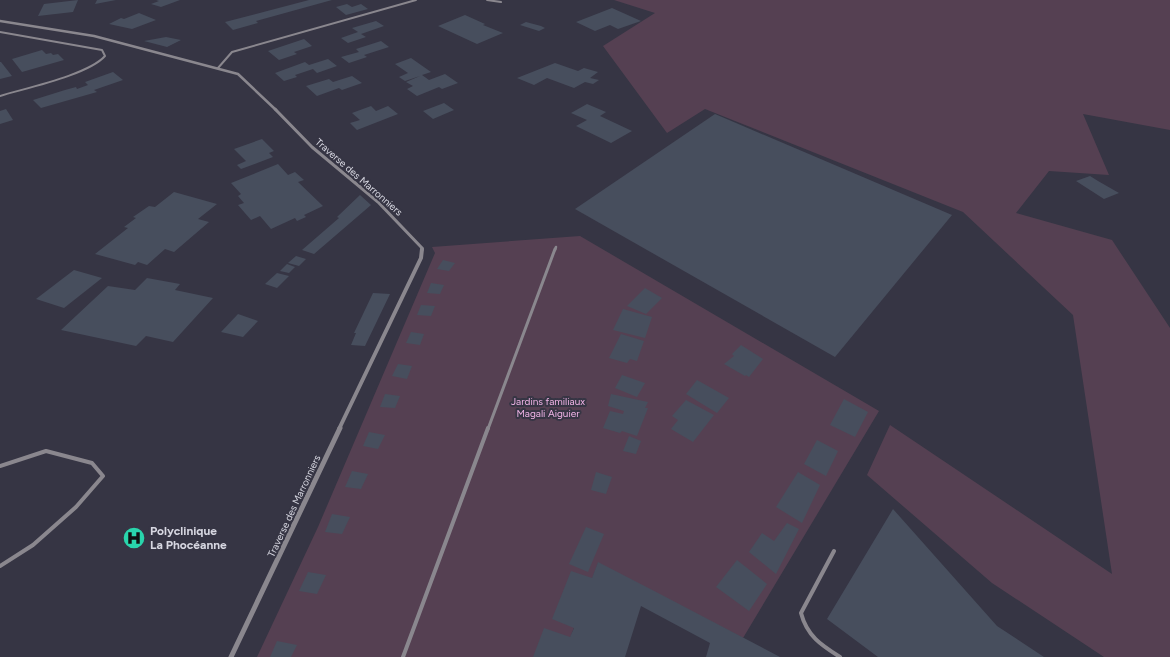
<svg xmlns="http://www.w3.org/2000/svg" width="1170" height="657" viewBox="0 0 1170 657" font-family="Figtree,sans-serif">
  <rect width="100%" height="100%" fill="#363544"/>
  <g fill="#554052">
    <path d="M 614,0 L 1170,0 L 1170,130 L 1083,114 L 1109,175 L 1049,171 L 1016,213 L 1112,240 L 1170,328 L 1170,657 L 1104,657 L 992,583 L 867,475 L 890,425 L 1112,574 L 1073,315 L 963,212 L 705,109 L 667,133 L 603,46 L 655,13 Z"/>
    <path d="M 580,236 L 879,411 L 743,638 L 598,563 L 563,657 L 257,657 L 318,527 L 435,253 L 432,247 Z"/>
  </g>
  <g fill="#474e5d">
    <path d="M 78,0 L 73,12 L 38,16 L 44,4 Z"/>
    <path d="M 97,0 L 116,0 L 95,4 Z"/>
    <path d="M 156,0 L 180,0 L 161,7 L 151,4 L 159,1 Z"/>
    <path d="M 309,0 L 332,0 L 256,21 L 258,23 L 233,30 L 225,22 Z"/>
    <path d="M 347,4 L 352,7 L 361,4 L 368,9 L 346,15 L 336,7 Z"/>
    <path d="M 612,8 L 641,21 L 618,29 L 610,25 L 595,31 L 576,22 Z"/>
    <path d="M 139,13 L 156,20 L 132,29 L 109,24 L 121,18 L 124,19 Z"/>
    <path d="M 465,15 L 485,24 L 483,25 L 503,33 L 477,44 L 438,26 Z"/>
    <path d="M 376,21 L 384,26 L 361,34 L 366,37 L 348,43 L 341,38 L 358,32 L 352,28 Z"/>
    <path d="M 526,22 L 541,26 L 545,28 L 539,31 L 520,25 Z"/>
    <path d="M 166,37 L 181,40 L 167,47 L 144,41 Z"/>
    <path d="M 304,39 L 312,46 L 294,52 L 297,54 L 279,60 L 268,51 Z"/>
    <path d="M 381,41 L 389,47 L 364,55 L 367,57 L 349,63 L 341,57 L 359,52 L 356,49 Z"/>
    <path d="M 42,50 L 46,54 L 51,53 L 53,55 L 58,54 L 64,60 L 22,72 L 12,59 Z"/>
    <path d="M 411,58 L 431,72 L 422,75 L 429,80 L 445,74 L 458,83 L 442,89 L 439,87 L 417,96 L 407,89 L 413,86 L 406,82 L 420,76 L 405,81 L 399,77 L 408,73 L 395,64 Z"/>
    <path d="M 328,59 L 337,66 L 317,73 L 313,69 L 295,75 L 297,77 L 284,81 L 275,73 L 305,62 L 309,65 Z"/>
    <path d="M 0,62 L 1,62 L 12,76 L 0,79 Z"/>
    <path d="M 555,63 L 578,71 L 584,68 L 598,72 L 590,78 L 599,80 L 593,84 L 585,82 L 574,88 L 547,78 L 534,85 L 517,78 Z"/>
    <path d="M 113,72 L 123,80 L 94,90 L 97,92 L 41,108 L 33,100 L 65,90 L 76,87 L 77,89 L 88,85 L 85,82 Z"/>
    <path d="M 352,76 L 362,83 L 342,90 L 339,88 L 317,96 L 306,86 L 329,79 L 333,82 Z"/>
    <path d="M 444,103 L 454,110 L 433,119 L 423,111 Z"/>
    <path d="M 587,104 L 606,112 L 600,116 L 632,131 L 611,143 L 576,126 L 587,120 L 571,113 Z"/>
    <path d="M 371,106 L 376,111 L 388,106 L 398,114 L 357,130 L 350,123 L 360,120 L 352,113 Z"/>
    <path d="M 6,109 L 13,120 L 0,124 L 0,111 Z"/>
    <path d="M 715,114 L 952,215 L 835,357 L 575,209 Z"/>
    <path d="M 262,139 L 274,151 L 269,153 L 273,157 L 241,169 L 237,165 L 246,161 L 234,149 Z"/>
    <path d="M 278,164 L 288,175 L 295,172 L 304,180 L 298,182 L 323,206 L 304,215 L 306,217 L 297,221 L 295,218 L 271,229 L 260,216 L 251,220 L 238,205 L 244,203 L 238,196 L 241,194 L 231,183 Z"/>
    <path d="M 1090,176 L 1098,181 L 1119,193 L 1104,199 L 1076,181 Z"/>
    <path d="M 174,192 L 217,204 L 198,219 L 209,222 L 174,252 L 165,249 L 147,265 L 138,262 L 135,265 L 95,254 L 128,228 L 124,227 L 136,218 L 133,217 L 149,206 L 155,207 Z"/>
    <path d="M 360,195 L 371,205 L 314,254 L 302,250 L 339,218 L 337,217 Z"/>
    <path d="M 296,256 L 306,259 L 299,266 L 288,263 Z"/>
    <path d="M 443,260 L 455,263 L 449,271 L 437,269 Z"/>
    <path d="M 287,264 L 295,267 L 289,273 L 280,271 Z"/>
    <path d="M 74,270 L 102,278 L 64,308 L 36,299 Z"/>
    <path d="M 277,273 L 289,276 L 277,288 L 265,284 Z"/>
    <path d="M 147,278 L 180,284 L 175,290 L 213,298 L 173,342 L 146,336 L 136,346 L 61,330 L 108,286 L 135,290 Z"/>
    <path d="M 431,283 L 444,285 L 440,294 L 427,293 Z"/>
    <path d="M 645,288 L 662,298 L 646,314 L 627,306 Z"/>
    <path d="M 373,293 L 390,294 L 365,346 L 351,345 L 356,333 L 354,333 Z"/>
    <path d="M 421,305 L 435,306 L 431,316 L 417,315 Z"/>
    <path d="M 623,309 L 652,317 L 645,338 L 613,330 Z"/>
    <path d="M 238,314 L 258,321 L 243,337 L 221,332 Z"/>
    <path d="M 411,332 L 424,334 L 420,345 L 406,343 Z"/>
    <path d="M 621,334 L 644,341 L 637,361 L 630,359 L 627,363 L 609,358 Z"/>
    <path d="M 741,345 L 763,359 L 749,377 L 746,375 L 745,376 L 724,364 L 734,356 L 732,354 Z"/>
    <path d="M 398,364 L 412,366 L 407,379 L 392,376 Z"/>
    <path d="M 622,375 L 645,383 L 637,397 L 615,388 Z"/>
    <path d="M 697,380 L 729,398 L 717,413 L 686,394 Z"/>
    <path d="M 385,394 L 400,396 L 395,408 L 380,407 Z"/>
    <path d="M 611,394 L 648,402 L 645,408 L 648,408 L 637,436 L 622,431 L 620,433 L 603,428 L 610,411 L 623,414 L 624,411 L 608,406 Z"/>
    <path d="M 844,399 L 868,412 L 855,437 L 830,425 Z"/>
    <path d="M 686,400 L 714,415 L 693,442 L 671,429 L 678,420 L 672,416 Z"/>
    <path d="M 369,432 L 385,435 L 378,449 L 363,446 Z"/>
    <path d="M 629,436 L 641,441 L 636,454 L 623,451 Z"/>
    <path d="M 817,440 L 838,451 L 826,476 L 804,464 Z"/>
    <path d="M 352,471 L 368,474 L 361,489 L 345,487 Z"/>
    <path d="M 596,472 L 612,477 L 606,494 L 591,490 Z"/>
    <path d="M 798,472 L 820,485 L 802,523 L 776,507 Z"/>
    <path d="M 893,509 L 997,626 L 1044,657 L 878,657 L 827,619 Z"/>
    <path d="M 332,514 L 350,517 L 342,534 L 325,532 Z"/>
    <path d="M 787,523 L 799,529 L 776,574 L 749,552 L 762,533 L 774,541 Z"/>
    <path d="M 586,527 L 604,534 L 588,572 L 569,564 Z"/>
    <path d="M 737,560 L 767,584 L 749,611 L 716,587 Z"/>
    <path d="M 598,562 L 660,594 L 780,657 L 706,657 L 710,643 L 641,606 L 625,657 L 533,657 L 544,628 L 570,637 L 574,628 L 552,619 L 571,571 L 592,578 Z"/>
    <path d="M 308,572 L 326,575 L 317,594 L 299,591 Z"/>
    <path d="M 277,641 L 297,645 L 291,657 L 270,657 Z"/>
  </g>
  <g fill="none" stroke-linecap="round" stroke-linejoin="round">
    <g stroke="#8a878e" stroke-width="2">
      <path d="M 487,0 L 501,2"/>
      <path d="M 0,32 L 102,50 L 105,56 C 88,75 26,88 0,96"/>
      <path d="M 218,68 L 232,52 L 416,0"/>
    </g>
    <path stroke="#8a878e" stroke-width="2.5" d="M 555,250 L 556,247"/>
    <path stroke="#8a878e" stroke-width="3" d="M 488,429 L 555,249"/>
    <g stroke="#8a878e" stroke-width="4">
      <path d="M 0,466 L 46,451 L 92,463 L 103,476 L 76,507 L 33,545 L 0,566"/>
      <path d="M 834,551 L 801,613 C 807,636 821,645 840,657"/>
      <path d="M 403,657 L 488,428"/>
    </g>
    <path stroke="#8a878e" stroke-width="2.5" d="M 0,21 L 94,36 L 238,74 L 276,110"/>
    <path stroke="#8a878e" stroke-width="3" d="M 275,109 L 312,147 L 378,202 L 422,248 L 422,250"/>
    <path stroke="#8a878e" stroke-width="4" d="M 339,429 L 421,258 L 422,249"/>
    <path stroke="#8a878e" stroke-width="5" d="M 231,657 L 340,428"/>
  </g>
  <defs>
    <g id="hospital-disc" transform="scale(1.15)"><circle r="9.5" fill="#29d5ac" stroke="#363544"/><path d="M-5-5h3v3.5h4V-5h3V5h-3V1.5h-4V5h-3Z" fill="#111"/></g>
  </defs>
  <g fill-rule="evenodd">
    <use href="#hospital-disc" x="134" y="538"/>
  </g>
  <g text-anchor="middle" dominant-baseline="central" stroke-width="4" stroke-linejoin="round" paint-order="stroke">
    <g font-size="10" fill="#d7d7e1" stroke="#363544">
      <text transform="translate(359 177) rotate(41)">Traverse des Marronniers</text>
      <text transform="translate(294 506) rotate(-65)">Traverse des Marronniers</text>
    </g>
    <g font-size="10" fill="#f1b4e7" stroke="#363544">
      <text x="548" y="401">Jardins familiaux<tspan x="548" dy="12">Magali Aiguier</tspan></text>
    </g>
    <g font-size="12" font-weight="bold" fill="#d7d7e1" stroke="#363544" text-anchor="start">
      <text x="150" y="531">Polyclinique<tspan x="150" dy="14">La Phocéanne</tspan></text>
    </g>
  </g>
</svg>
